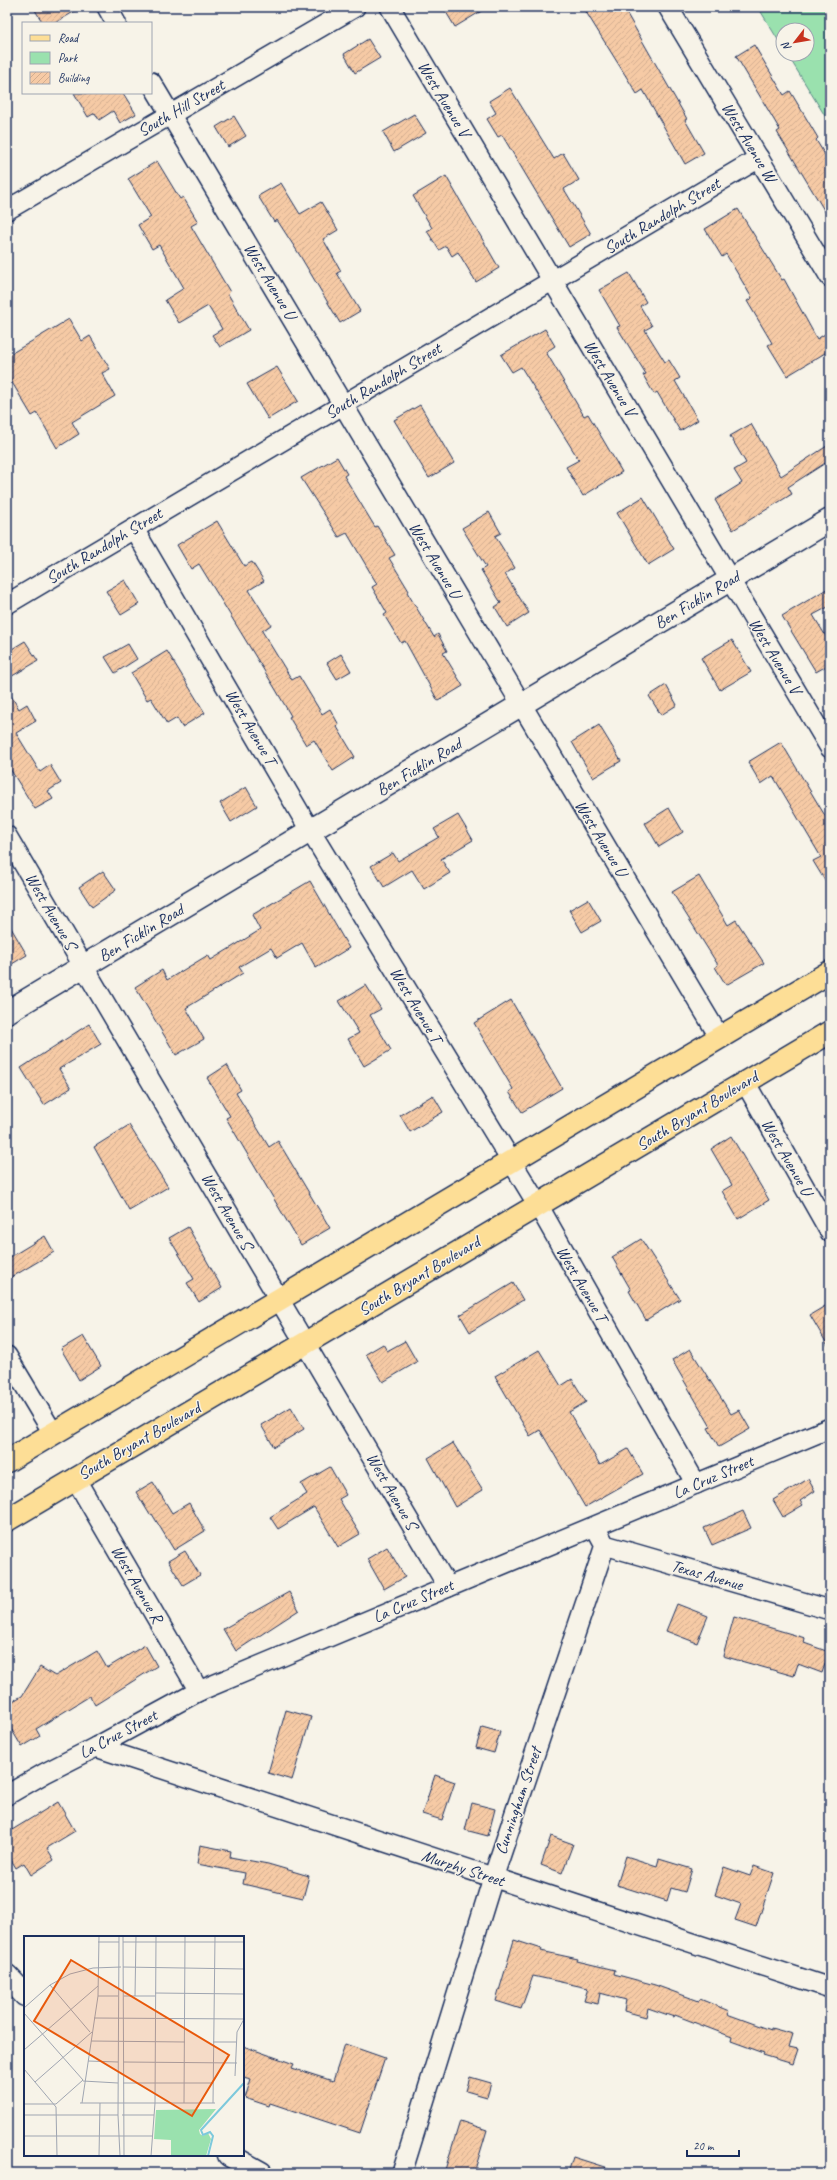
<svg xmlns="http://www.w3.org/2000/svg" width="837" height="2180" viewBox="0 0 837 2180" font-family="Caveat,sans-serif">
  <defs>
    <pattern id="building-hatch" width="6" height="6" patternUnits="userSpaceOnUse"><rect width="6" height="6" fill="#f6caa5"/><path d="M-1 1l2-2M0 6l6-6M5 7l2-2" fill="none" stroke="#d2ae90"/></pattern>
  </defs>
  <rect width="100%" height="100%" fill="#f7f3e8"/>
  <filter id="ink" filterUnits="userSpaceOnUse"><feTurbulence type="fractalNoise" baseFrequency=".025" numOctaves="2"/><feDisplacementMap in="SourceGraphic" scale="8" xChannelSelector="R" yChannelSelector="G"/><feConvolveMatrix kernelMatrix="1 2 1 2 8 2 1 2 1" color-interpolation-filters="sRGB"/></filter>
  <g filter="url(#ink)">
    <path fill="#9ae1ae" stroke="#5a8886" d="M 758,7 L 830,7 L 830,124 L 787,54 L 807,54 L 807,30 L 783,30 L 783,48 Z"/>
    <g fill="url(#building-hatch)" stroke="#1b2f5e">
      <path d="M 33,7 L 82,7 L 55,23 L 43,23 Z"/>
      <path d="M 443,7 L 488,7 L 455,27 Z"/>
      <path d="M 594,7 L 623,7 L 687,119 L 685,120 L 704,153 L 685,164 L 643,90 L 637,94 L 586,12 Z"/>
      <path d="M 368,39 L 380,58 L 355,73 L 344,54 Z"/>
      <path d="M 754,45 L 784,95 L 790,91 L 818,138 L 816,140 L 830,163 L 830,220 L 777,132 L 780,130 L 736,56 Z"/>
      <path d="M 510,88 L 554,159 L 563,153 L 579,180 L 564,189 L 591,234 L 569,247 L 502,135 L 498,137 L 487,119 L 496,113 L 489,101 Z"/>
      <path d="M 74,93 L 123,93 L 136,114 L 120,123 L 113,111 L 99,120 L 95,113 L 88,117 Z"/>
      <path d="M 414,114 L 426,133 L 394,152 L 383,132 Z"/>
      <path d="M 234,116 L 246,136 L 228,147 L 216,127 Z"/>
      <path d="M 157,161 L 180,199 L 183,197 L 198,222 L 191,226 L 230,292 L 228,294 L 249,330 L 220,347 L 212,335 L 222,329 L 208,306 L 179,323 L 165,300 L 184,288 L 159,245 L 152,249 L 138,225 L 151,217 L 128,179 Z"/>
      <path d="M 446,176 L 499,268 L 476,282 L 458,252 L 452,256 L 446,246 L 439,250 L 427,231 L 432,228 L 413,196 Z"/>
      <path d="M 281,183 L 300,214 L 321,202 L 338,230 L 323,239 L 341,271 L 337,273 L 360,311 L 340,323 L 299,254 L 277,220 L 274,222 L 258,196 Z"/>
      <path d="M 738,209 L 782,280 L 784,279 L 817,339 L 830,331 L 830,350 L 787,376 L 768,345 L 772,343 L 747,301 L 752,298 L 726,254 L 722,257 L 705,229 Z"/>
      <path d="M 629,273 L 646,302 L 640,306 L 652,326 L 645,330 L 665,362 L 669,360 L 680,378 L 675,381 L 698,420 L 680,431 L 657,392 L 654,394 L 643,375 L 646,374 L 617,327 L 620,326 L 599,290 Z"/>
      <path d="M 69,319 L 82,341 L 90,336 L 110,369 L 102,373 L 115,396 L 72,422 L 79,434 L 57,448 L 37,413 L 32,416 L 7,374 L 7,356 Z"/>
      <path d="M 545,329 L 555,346 L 546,352 L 584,416 L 588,414 L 622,472 L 583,496 L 566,467 L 579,460 L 521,367 L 512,372 L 501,355 Z"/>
      <path d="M 277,367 L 298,401 L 268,419 L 247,384 Z"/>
      <path d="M 420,405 L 454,463 L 429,478 L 394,420 Z"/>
      <path d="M 751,424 L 781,476 L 830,444 L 830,460 L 788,487 L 792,494 L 733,530 L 715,500 L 742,483 L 734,470 L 746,463 L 730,436 Z"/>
      <path d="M 337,457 L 347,474 L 344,476 L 375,527 L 377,526 L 395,555 L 389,558 L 409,591 L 407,592 L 434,637 L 438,634 L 447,651 L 443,653 L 463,686 L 438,701 L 405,641 L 401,643 L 384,615 L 387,613 L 372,587 L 377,584 L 347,533 L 339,537 L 301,478 Z"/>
      <path d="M 643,497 L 674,549 L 648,565 L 617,513 Z"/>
      <path d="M 489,512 L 501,533 L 495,536 L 515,568 L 505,574 L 529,613 L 507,627 L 495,607 L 501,603 L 481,570 L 486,567 L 462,528 Z"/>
      <path d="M 217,521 L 244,566 L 252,562 L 264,581 L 249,590 L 271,625 L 262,631 L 292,680 L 299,676 L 322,714 L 330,709 L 339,725 L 337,727 L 355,757 L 333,771 L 314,740 L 306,745 L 289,717 L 291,716 L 276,690 L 199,564 L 191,569 L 177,545 Z"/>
      <path d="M 125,580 L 139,604 L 121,615 L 106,591 Z"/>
      <path d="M 830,587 L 830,606 L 813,615 L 830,643 L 830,664 L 816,672 L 782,616 Z"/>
      <path d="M 732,640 L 751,672 L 720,690 L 701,658 Z"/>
      <path d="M 25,641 L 38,661 L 7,679 L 7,652 Z"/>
      <path d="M 128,644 L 137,659 L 115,673 L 105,657 Z"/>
      <path d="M 167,651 L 205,713 L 182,727 L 177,718 L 167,724 L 151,698 L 147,700 L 131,673 Z"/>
      <path d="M 341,654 L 351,671 L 337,679 L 327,663 Z"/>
      <path d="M 666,685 L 677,705 L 661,715 L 649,696 Z"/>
      <path d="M 7,689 L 19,709 L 27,704 L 36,721 L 16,733 L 40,772 L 50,765 L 61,783 L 48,791 L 53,799 L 35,809 L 7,764 Z"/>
      <path d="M 599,725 L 621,761 L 593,778 L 572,742 Z"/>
      <path d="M 781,742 L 830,824 L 830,889 L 813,861 L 821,857 L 773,776 L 761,784 L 748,762 Z"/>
      <path d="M 246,787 L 257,806 L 231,822 L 220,803 Z"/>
      <path d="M 669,808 L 683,832 L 659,847 L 645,823 Z"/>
      <path d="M 458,815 L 473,840 L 441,859 L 450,873 L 424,889 L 412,870 L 384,887 L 371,866 L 393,853 L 398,861 L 439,837 L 434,829 Z"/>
      <path d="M 103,871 L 116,890 L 92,907 L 79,887 Z"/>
      <path d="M 699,876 L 728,925 L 736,920 L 764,963 L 726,985 L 715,967 L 718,965 L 672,892 Z"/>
      <path d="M 310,881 L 349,948 L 316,968 L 302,943 L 277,958 L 271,948 L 239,967 L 243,973 L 186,1008 L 204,1039 L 176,1055 L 135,987 L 162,970 L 167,980 L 208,955 L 211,960 L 260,930 L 252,915 Z"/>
      <path d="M 588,899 L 601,921 L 582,932 L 569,910 Z"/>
      <path d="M 7,921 L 27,955 L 7,967 Z"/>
      <path d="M 366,985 L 381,1009 L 370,1015 L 391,1050 L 364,1066 L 348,1039 L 359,1033 L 339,1001 Z"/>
      <path d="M 511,1000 L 562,1088 L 522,1112 L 509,1092 L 513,1089 L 474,1023 Z"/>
      <path d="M 89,1024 L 101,1044 L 59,1069 L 71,1088 L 44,1105 L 21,1068 Z"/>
      <path d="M 227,1065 L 241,1090 L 236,1093 L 269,1147 L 278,1141 L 330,1228 L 301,1245 L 226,1118 L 230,1116 L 207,1078 Z"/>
      <path d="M 433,1095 L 443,1112 L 410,1132 L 400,1115 Z"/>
      <path d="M 129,1125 L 168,1187 L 129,1210 L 94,1147 Z"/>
      <path d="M 731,1136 L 769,1200 L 738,1219 L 722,1191 L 732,1185 L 711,1149 Z"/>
      <path d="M 188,1227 L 222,1288 L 199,1302 L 187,1283 L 194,1279 L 169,1238 Z"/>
      <path d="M 45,1236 L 54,1252 L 7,1280 L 7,1259 Z"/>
      <path d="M 641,1239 L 680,1299 L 646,1320 L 629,1291 L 631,1290 L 612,1257 Z"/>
      <path d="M 513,1283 L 523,1300 L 470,1332 L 460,1315 Z"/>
      <path d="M 830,1303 L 830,1349 L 810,1315 Z"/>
      <path d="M 83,1336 L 101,1366 L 79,1380 L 61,1349 Z"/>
      <path d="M 405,1341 L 417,1362 L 383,1382 L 366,1354 L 383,1344 L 387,1351 Z"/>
      <path d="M 690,1349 L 731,1414 L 739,1410 L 750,1429 L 719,1447 L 708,1428 L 711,1427 L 672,1360 Z"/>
      <path d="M 539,1350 L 561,1386 L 572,1379 L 586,1402 L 569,1412 L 600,1465 L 628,1449 L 643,1474 L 585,1507 L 540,1430 L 530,1436 L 495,1376 Z"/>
      <path d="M 291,1407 L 304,1429 L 274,1447 L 261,1425 Z"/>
      <path d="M 453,1443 L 483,1490 L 455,1507 L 428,1458 Z"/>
      <path d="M 330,1467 L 346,1495 L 339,1499 L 360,1534 L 338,1547 L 314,1507 L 278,1529 L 270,1517 L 307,1494 L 301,1484 Z"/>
      <path d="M 808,1479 L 815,1491 L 800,1501 L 803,1505 L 783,1517 L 773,1500 Z"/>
      <path d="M 153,1482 L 172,1513 L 189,1503 L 205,1531 L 174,1550 L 152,1514 L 150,1515 L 136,1492 Z"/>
      <path d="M 743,1511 L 751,1528 L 712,1545 L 704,1528 Z"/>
      <path d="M 387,1547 L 405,1577 L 384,1589 L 367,1559 Z"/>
      <path d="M 185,1551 L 200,1575 L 183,1585 L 168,1561 Z"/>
      <path d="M 289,1592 L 299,1610 L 236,1651 L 223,1629 Z"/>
      <path d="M 677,1604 L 708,1616 L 697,1643 L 666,1631 Z"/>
      <path d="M 734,1617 L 805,1638 L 804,1643 L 829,1652 L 822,1673 L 798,1664 L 794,1676 L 723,1656 Z"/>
      <path d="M 145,1645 L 157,1666 L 95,1705 L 90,1696 L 36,1729 L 40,1736 L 22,1747 L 7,1722 L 7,1704 L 22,1696 L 40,1667 L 55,1676 L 97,1651 L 107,1668 Z"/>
      <path d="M 286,1710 L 311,1717 L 292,1780 L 268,1773 Z"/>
      <path d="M 482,1727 L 500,1732 L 494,1753 L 476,1748 Z"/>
      <path d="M 435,1775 L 455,1782 L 442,1820 L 422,1814 Z"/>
      <path d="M 58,1802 L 75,1831 L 47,1848 L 54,1860 L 31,1875 L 24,1863 L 16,1868 L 7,1853 L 7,1833 Z"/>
      <path d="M 472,1803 L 495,1809 L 488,1836 L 465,1830 Z"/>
      <path d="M 551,1836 L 573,1844 L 562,1873 L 541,1865 Z"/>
      <path d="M 200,1845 L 231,1851 L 230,1857 L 268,1864 L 309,1876 L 303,1898 L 243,1884 L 245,1873 L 197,1864 Z"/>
      <path d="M 626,1856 L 657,1866 L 659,1859 L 692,1869 L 685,1892 L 671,1888 L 667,1901 L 617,1885 Z"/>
      <path d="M 754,1866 L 774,1873 L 756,1927 L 735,1920 L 741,1904 L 715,1895 L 724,1867 L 750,1876 Z"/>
      <path d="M 514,1940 L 542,1949 L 541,1951 L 578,1959 L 577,1961 L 615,1970 L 614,1974 L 655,1985 L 699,2001 L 700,1999 L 729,2011 L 727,2014 L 771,2030 L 771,2028 L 793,2034 L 789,2047 L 798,2049 L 793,2064 L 763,2055 L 764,2053 L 731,2041 L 732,2037 L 675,2015 L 674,2017 L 648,2008 L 646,2017 L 624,2011 L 626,2000 L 600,1993 L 598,2004 L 584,2001 L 588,1988 L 533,1976 L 521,2009 L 496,2001 Z"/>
      <path d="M 345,2044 L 385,2058 L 360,2133 L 270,2103 L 269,2106 L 245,2098 L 251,2079 L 243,2077 L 243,2046 L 294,2064 L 292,2068 L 333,2081 Z"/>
      <path d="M 470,2077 L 491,2083 L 487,2097 L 466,2091 Z"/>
      <path d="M 460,2121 L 487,2130 L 474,2173 L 444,2173 Z"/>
      <path d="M 573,2157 L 614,2170 L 613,2173 L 568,2173 Z"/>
    </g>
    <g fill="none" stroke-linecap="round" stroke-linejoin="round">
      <g stroke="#1b2f5e" stroke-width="22">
        <g id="minor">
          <path d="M 107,7 L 116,23"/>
          <path d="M 390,7 L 830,748"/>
          <path d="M 668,7 L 830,277"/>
          <path d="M 151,82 L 720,1038"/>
          <path d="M 7,210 L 355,7"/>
          <path d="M 134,529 L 311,832 L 538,1205 L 696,1484"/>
          <path d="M 7,604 L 759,158"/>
          <path d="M 7,836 L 448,1587"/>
          <path d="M 745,1082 L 830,1232"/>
          <path d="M 7,1356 L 53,1433"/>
          <path d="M 75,1478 L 199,1691"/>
          <path d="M 599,1534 L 605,1545 L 830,1610"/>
          <path d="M 96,1747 L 830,1988"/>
          <path d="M 7,1795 L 45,1773 L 96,1747 L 199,1691 L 830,1428"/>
          <path d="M 402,2173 L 493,1878 L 605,1545"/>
        </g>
      </g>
      <g stroke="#1b2f5e" stroke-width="25">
        <path id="tertiary" d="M 7,1012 L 830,520"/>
      </g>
      <g stroke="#1b2f5e" stroke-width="25">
        <g id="secondary">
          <path d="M 7,1976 L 25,1995"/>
          <path d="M 229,2155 L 261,2173"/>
        </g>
      </g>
      <g stroke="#1b2f5e" stroke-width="25">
        <g id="primary">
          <path d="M 7,1461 L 830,972"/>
          <path d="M 7,1520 L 830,1032"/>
        </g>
      </g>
      <use href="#minor" stroke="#f7f3e8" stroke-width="19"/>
      <use href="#tertiary" stroke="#f7f3e8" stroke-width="22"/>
      <use href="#secondary" stroke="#f7f3e8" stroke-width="22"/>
      <use href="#primary" stroke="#fdde96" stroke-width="22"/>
    </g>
  </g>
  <g text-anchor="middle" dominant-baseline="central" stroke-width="3" stroke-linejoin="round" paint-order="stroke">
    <g font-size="17" fill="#1b2f5e" stroke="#f7f3e8">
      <text transform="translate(444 99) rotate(59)">West Avenue V</text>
      <text transform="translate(181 108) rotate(-30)">South Hill Street</text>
      <text transform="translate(749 142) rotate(59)">West Avenue W</text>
      <text transform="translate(662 216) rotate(-31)">South Randolph Street</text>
      <text transform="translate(270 281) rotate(59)">West Avenue U</text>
      <text transform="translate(610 378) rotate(59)">West Avenue V</text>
      <text transform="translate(383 381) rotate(-31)">South Randolph Street</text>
      <text transform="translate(104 546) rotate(-31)">South Randolph Street</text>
      <text transform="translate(435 560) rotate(59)">West Avenue U</text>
      <text transform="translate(697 600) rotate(-31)">Ben Ficklin Road</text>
      <text transform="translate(775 656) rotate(59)">West Avenue V</text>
      <text transform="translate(251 727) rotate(60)">West Avenue T</text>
      <text transform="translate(419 767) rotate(-31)">Ben Ficklin Road</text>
      <text transform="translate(601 838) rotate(59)">West Avenue U</text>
      <text transform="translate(51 911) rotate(60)">West Avenue S</text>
      <text transform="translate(141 933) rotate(-31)">Ben Ficklin Road</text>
      <text transform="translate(416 1005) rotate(59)">West Avenue T</text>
      <text transform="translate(697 1111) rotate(-31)">South Bryant Boulevard</text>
      <text transform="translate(787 1157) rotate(60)">West Avenue U</text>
      <text transform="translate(227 1211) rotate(60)">West Avenue S</text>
      <text transform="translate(419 1276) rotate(-31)">South Bryant Boulevard</text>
      <text transform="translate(582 1284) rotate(60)">West Avenue T</text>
      <text transform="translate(139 1441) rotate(-30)">South Bryant Boulevard</text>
      <text transform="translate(713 1477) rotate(-23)">La Cruz Street</text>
      <text transform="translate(392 1491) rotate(60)">West Avenue S</text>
      <text transform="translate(707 1575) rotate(16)">Texas Avenue</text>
      <text transform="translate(137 1584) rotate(60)">West Avenue R</text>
      <text transform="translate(413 1601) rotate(-23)">La Cruz Street</text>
      <text transform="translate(118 1734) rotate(-28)">La Cruz Street</text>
      <text transform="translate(518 1801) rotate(-71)">Cunningham Street</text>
      <text transform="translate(463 1868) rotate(18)">Murphy Street</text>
    </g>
  </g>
  <g transform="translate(24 1936)">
    <rect width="220" height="220" fill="#f7f3e8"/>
    <path d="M 192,173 L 175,194 L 176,198 L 179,200 L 184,197 L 187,203 L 182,220 L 147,220 L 147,204 L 130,203 L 132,174 Z" fill="#9ae1ae"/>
    <path fill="none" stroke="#7dc9dc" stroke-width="2" d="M 184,220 L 189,200 L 186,196 L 179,199 L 177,194 L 220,147"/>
    <path fill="none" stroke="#9fa5b1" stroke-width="1" d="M 95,0 L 94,179 L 96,220M 99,0 L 100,220M 74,6 L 95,6M 99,6 L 220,6M 99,31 L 220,33M 26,49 L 66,96M 131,57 L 220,58M 74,60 L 94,60M 100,60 L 131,60M 111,60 L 112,0M 0,72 L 26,49 L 46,38 L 69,32 L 97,31M 0,77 L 59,144M 70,82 L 220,83M 67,105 L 161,106M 189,106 L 212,106M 0,114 L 74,50M 64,125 L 94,126M 99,126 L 213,127M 0,133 L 32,171 L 33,220M 211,140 L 213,96 L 220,83M 59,145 L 94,147M 11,146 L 68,96M 99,147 L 189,147M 56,167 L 191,167M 58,167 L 74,60 L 75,0M 160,167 L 161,0M 189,167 L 191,0M 0,168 L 32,168 L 59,144M 0,179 L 94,179M 98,179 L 130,179M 0,200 L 128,200M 75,220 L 76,167M 127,220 L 131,167 L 132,0"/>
    <path fill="#e8590c" fill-opacity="0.15" stroke="#e8590c" stroke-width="2" d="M 47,24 L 205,119 L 168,180 L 10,85 Z"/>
    <rect width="220" height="220" fill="none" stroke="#1b2f5e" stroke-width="2"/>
  </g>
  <rect width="837" height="2180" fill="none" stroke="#f7f3e8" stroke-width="24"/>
  <rect x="12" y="12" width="813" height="2156" fill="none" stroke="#1b2f5e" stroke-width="1.5" filter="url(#ink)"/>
  <rect x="22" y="22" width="130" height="72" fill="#f7f3e8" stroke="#9fa5b1"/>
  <rect x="30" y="35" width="20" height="6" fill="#fdde96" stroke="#9fa5b1"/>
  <text x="58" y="42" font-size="12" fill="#1b2f5e">Road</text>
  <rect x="30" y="52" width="20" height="12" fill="#9ae1ae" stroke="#9fa5b1"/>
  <text x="58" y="62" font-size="12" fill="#1b2f5e">Park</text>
  <rect x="30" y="72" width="20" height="12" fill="url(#building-hatch)" stroke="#9fa5b1"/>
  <text x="58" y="82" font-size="12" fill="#1b2f5e">Building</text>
  <g transform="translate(795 42) rotate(239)"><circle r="19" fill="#f7f3e8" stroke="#9fa5b1"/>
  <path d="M0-3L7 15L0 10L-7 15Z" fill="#c8321e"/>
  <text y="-6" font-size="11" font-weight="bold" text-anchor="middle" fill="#1b2f5e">N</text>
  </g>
  <path d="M687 2150v6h52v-6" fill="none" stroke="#1b2f5e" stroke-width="2"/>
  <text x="693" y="2150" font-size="12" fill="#1b2f5e" stroke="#f7f3e8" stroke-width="3" paint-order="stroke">20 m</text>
</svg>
